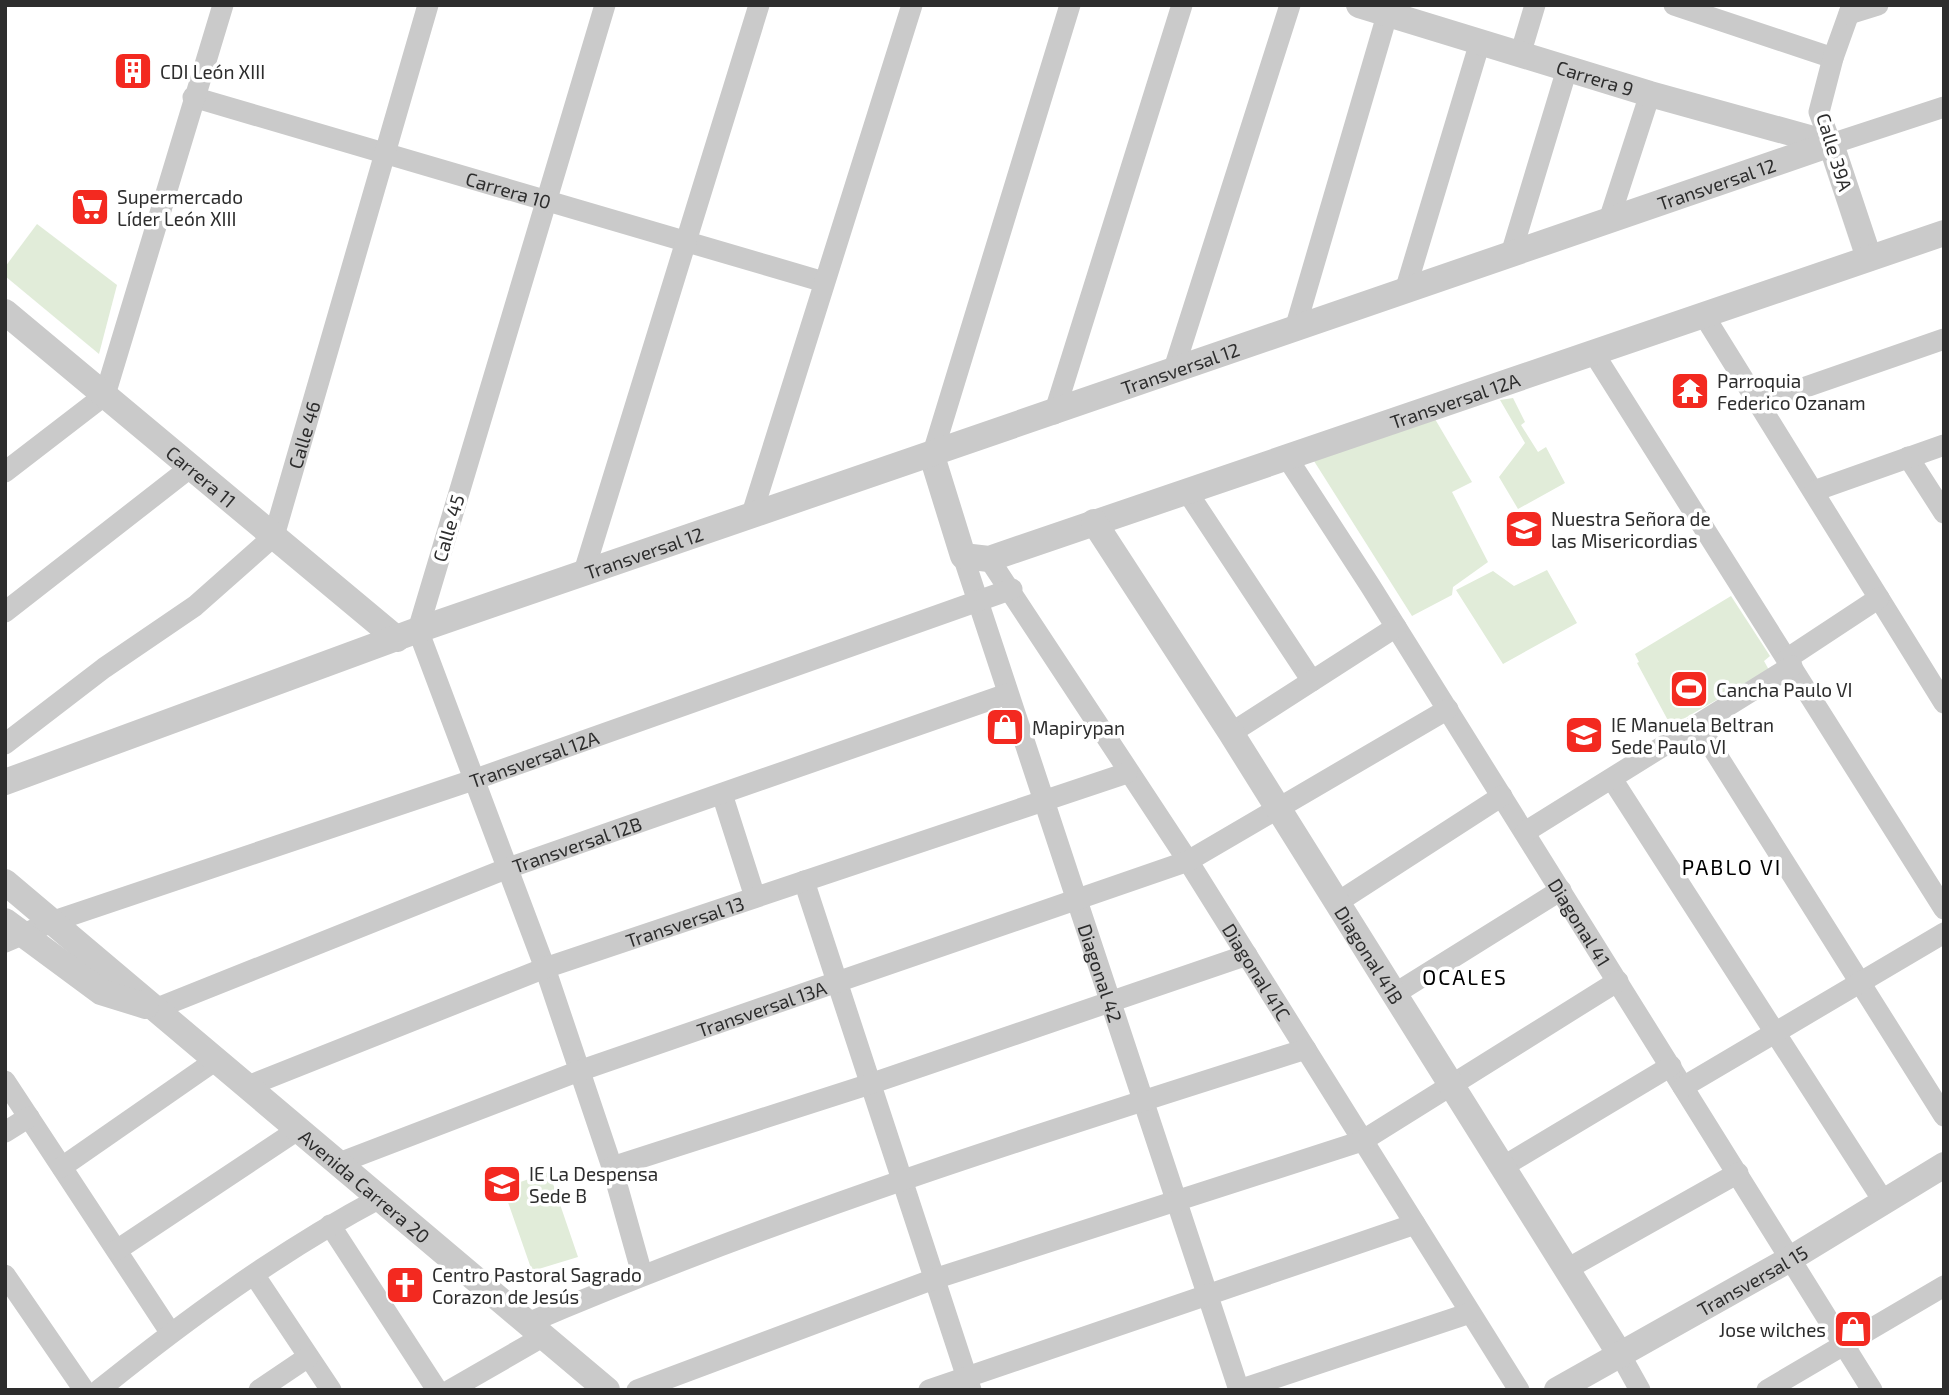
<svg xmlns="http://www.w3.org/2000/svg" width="1949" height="1395" viewBox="0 0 1949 1395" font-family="'Exo 2',sans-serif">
  <rect width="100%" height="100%" fill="#fff"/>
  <g fill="#e1ecd9">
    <path d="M 37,224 L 117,285 L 99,354 L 5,276 L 5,267 Z"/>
    <path d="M 1513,398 L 1525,422 L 1521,425 L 1538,452 L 1546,447 L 1565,483 L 1518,509 L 1499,477 L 1525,443 L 1500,400 Z"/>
    <path d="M 1435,419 L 1472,482 L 1452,492 L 1488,562 L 1453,587 L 1452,595 L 1412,616 L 1314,461 Z"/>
    <path d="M 1547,570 L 1577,623 L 1503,664 L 1456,590 L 1493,571 L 1514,586 Z"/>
    <path d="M 1731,596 L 1770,656 L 1764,661 L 1769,670 L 1671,726 L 1637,663 L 1639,662 L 1635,654 Z"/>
    <path d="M 549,1172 L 578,1257 L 532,1271 L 503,1188 Z"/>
  </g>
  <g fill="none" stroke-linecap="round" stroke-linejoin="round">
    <g stroke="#cacaca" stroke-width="21">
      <path d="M 605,5 L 418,630 L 545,968 L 612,1167 L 642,1274"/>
      <path d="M 1674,5 L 1833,58"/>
      <path d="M 1852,5 L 1833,58 L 1819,112 L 1831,144 L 1944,107"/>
      <path d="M 1849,14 L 1878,5"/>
      <path d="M 1520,55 L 1535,5"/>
      <path id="s1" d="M 193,97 L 824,282"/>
      <path d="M 1609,220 L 1650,94"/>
      <path d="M 1511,254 L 1567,69"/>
      <path d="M 1405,291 L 1480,42"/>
      <path d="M 1703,314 L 1944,703"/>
      <path d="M 1295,329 L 1390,5"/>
      <path d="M 1593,352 L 1944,909"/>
      <path d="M 1173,372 L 1290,5"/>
      <path d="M 1760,403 L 1944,339"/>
      <path d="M 1054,414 L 1182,5"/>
      <path d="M 932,456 L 1070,5"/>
      <path id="s2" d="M 1286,456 L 1371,587 L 1872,1390"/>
      <path d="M 1908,457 L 1944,513"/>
      <path d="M 5,472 L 105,395 L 223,5"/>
      <path d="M 1186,490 L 1312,681"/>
      <path d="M 1814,491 L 1944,445"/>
      <path d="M 751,517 L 912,5"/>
      <path id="s3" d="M 963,556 L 1239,1390"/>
      <path id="s4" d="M 989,559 L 1188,861 L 1519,1390"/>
      <path d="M 583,575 L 759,5"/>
      <path d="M 5,612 L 191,467"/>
      <path d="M 1788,658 L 1879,598"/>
      <path d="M 1698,725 L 1944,1116"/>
      <path d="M 1231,733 L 1396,627"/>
      <path id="s5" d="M 5,744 L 104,668 L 195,606 L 274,536 L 428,5"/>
      <path d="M 1612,779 L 1884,1202"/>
      <path d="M 722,794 L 755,897"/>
      <path d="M 1525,832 L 1792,666"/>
      <path d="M 804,881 L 971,1390"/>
      <path d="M 1338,902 L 1502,796"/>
      <path id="s6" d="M 5,942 L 54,921 L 476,779 L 1012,589"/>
      <path d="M 1396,993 L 1561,890"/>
      <path id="s7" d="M 155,1009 L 508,868 L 1007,694"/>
      <path d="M 5,1081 L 170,1332"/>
      <path id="s8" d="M 248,1086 L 545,968 L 1127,773"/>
      <path d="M 1683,1087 L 1944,933"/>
      <path d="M 5,1132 L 29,1117"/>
      <path id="s9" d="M 339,1163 L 579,1071 L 1188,861 L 1448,709"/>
      <path d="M 1504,1166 L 1671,1066"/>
      <path d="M 62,1167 L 216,1060"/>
      <path d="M 612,1167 L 870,1084 L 1247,955"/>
      <path d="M 330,1225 L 437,1390"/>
      <path d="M 117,1250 L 299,1129"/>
      <path d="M 1569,1268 L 1738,1173"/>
      <path d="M 5,1275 L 84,1390"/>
      <path d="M 255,1276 L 331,1390"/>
      <path d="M 528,1323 C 781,1215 1043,1132 1306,1049"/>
      <path d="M 1621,1356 L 1640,1390"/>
      <path d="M 99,1390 C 187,1319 280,1251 380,1198"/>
      <path d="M 259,1390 L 308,1357"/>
      <path d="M 450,1390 L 544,1336"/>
      <path d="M 637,1390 L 934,1279 L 1362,1141 L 1618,981"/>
      <path d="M 929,1390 L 1415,1224"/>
      <path d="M 1239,1390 L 1470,1313"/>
      <path d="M 1767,1390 L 1944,1286"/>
    </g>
    <g stroke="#cacaca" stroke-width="26">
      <path id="s10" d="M 1359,5 L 1650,94 L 1831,144"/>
      <path d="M 1831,144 L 1869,258"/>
      <path id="s11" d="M 5,312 L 397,639"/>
      <path id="s12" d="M 932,456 L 963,556 L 989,559 L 1944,233"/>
      <path id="s13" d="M 1094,522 L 1231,733 L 1621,1356"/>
      <path id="s14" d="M 5,782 L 418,630 L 1831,144"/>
      <path id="s15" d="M 5,882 L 607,1390"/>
      <path d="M 5,921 L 101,992 L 146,1006"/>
      <path id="s16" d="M 1557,1390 L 1790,1259 L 1944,1165"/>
    </g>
  </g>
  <defs>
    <g id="building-square" transform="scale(2.0125)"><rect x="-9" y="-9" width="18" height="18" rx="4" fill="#f32920" stroke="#fff"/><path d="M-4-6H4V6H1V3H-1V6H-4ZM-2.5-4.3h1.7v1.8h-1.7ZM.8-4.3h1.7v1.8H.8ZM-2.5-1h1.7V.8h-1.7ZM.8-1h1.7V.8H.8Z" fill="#fff"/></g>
    <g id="supermarket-square" transform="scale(2.0125)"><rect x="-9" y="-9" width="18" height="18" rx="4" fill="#f32920" stroke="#fff"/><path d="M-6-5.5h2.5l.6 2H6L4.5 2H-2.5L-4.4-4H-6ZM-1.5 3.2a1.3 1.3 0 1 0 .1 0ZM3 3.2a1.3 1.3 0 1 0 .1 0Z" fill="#fff"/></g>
    <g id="temple-square" transform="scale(2.0125)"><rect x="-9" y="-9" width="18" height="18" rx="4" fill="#f32920" stroke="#fff"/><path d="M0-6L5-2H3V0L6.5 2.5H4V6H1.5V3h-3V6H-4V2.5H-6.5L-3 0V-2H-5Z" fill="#fff"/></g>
    <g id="school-square" transform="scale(2.0125)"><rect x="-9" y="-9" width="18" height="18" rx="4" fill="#f32920" stroke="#fff"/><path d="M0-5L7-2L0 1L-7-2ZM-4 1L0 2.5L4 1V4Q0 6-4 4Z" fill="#fff"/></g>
    <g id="stadium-square" transform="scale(2.0125)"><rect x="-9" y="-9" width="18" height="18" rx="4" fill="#f32920" stroke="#fff"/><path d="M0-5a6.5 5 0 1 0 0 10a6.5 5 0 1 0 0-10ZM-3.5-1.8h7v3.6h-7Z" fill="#fff"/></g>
    <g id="shop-square" transform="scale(2.0125)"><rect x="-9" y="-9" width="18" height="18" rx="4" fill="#f32920" stroke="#fff"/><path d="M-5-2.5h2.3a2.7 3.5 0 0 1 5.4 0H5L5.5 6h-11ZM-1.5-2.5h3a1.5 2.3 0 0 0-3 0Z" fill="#fff"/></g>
    <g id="church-square" transform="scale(2.0125)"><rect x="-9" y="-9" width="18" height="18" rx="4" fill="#f32920" stroke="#fff"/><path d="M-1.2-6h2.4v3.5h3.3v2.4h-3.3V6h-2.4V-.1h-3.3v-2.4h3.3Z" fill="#fff"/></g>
  </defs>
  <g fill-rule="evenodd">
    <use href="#building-square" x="133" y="71"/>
    <use href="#supermarket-square" x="90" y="207"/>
    <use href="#temple-square" x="1690" y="391"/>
    <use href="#school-square" x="1524" y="529"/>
    <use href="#stadium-square" x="1689" y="689"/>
    <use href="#shop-square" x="1005" y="727"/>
    <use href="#school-square" x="1584" y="735"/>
    <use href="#school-square" x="502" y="1184"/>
    <use href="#church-square" x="405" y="1285"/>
    <use href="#shop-square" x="1853" y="1329"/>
  </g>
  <g text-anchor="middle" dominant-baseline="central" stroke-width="7" stroke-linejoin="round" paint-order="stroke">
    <g font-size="19" fill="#2d2d2d" stroke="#fff" text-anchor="start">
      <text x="160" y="71">CDI León XIII</text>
      <text x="117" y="196">Supermercado<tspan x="117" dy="22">Líder León XIII</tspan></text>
      <text x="1717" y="380">Parroquia<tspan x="1717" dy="22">Federico Ozanam</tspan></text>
      <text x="1551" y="518">Nuestra Señora de<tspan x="1551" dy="22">las Misericordias</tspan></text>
      <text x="1716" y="689">Cancha Paulo VI</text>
      <text x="1611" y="724">IE Manuela Beltran<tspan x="1611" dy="22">Sede Paulo VI</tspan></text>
      <text x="1032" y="727">Mapirypan</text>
      <text x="529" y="1173">IE La Despensa<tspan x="529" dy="22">Sede B</tspan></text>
      <text x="432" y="1274">Centro Pastoral Sagrado<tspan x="432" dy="22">Corazon de Jesús</tspan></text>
      <text x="1826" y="1329" text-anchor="end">Jose wilches</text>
    </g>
    <g font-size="19" fill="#2d2d2d" stroke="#fff">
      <text stroke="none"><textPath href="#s10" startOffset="247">Carrera 9</textPath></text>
      <text transform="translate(1835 152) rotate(73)">Calle 39A</text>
      <text stroke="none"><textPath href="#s14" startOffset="1813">Transversal 12</textPath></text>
      <text stroke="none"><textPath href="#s1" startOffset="329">Carrera 10</textPath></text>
      <text stroke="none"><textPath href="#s14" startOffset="1246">Transversal 12</textPath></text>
      <text stroke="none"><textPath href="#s12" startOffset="623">Transversal 12A</textPath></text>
      <text stroke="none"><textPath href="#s5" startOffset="446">Calle 46</textPath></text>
      <text stroke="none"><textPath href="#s11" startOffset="256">Carrera 11</textPath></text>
      <text transform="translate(448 528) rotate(-74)">Calle 45</text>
      <text stroke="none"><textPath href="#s14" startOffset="679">Transversal 12</textPath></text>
      <text stroke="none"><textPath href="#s6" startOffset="560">Transversal 12A</textPath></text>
      <text stroke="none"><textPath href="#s7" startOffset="453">Transversal 12B</textPath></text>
      <text stroke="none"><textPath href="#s8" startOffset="467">Transversal 13</textPath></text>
      <text stroke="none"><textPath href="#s2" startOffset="551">Diagonal 41</textPath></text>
      <text stroke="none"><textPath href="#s13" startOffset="513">Diagonal 41B</textPath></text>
      <text stroke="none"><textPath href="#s4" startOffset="492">Diagonal 41C</textPath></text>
      <text stroke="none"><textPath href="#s3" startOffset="439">Diagonal 42</textPath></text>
      <text stroke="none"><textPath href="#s9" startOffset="450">Transversal 13A</textPath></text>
      <text stroke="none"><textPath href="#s15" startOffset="471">Avenida Carrera 20</textPath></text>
      <text stroke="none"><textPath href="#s16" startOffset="224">Transversal 15</textPath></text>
    </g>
    <g font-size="21" letter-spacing="2" fill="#000" stroke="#fff">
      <text x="1732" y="866">PABLO VI</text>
      <text x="1465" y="976">OCALES</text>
    </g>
  </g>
  <rect width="1949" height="1395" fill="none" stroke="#2d2d2d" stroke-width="14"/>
</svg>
